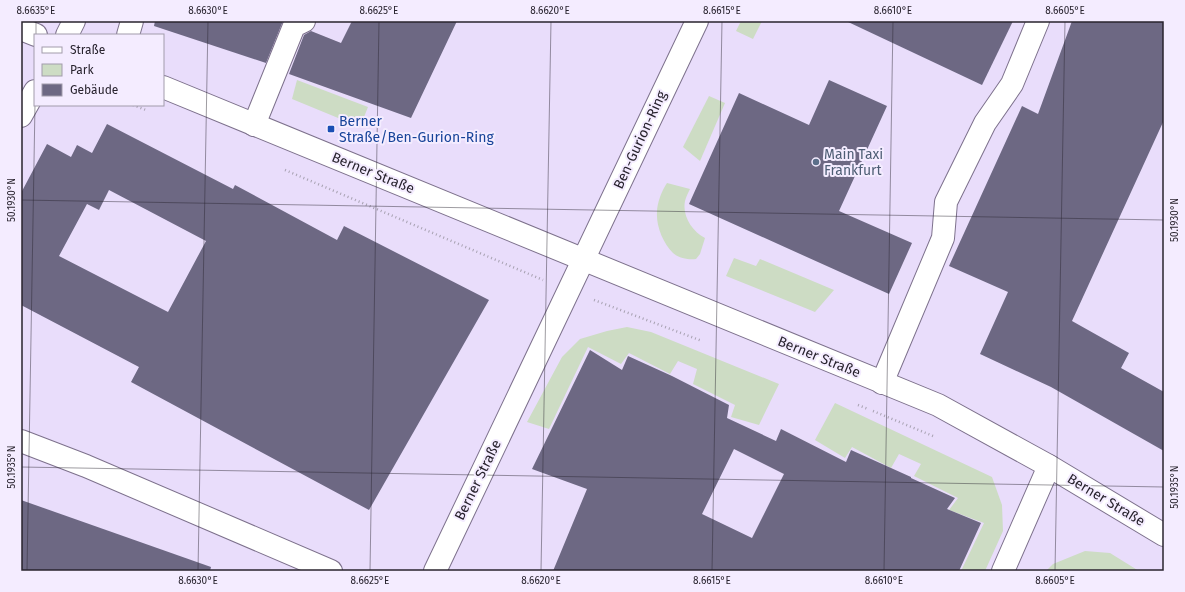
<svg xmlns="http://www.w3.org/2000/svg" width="1185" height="592" viewBox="0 0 1185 592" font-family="'Fira Sans',sans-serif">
  <rect width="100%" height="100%" fill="#f4ecff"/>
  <path fill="#e9ddfb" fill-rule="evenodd" d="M 21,21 L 1164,21 L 1164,571 L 21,571 ZM 35,35 L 163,35 L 163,105 L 35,105 Z"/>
  <g fill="#cddcc4">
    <path d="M 741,21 L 762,21 L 753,39 L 736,31 Z"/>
    <path d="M 297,80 L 368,107 L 360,127 L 292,99 Z"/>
    <path d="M 709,96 L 725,103 L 700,161 L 683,147 Z"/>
    <path d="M 667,183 L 690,189 C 688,193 686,197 685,201 C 682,216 692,231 705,238 L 700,254 L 696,259 C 689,260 678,258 673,253 C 663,243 656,226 657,212 C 657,203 662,190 667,183 Z"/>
    <path d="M 734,258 L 756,266 L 760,259 L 834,290 L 815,312 L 726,276 Z"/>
    <path d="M 627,327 L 651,332 L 779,384 L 759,425 L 731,417 L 735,405 L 693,384 L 697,369 L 678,361 L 670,374 L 629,353 L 621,364 L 588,347 L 549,429 L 527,422 L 562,357 L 580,339 L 607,331 Z"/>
    <path d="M 835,403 L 992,477 L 1002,505 L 1003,531 L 985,571 L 961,571 L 984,523 L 949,510 L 958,498 L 914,476 L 921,464 L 899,454 L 891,468 L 852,447 L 845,458 L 815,440 Z"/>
    <path d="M 1085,551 L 1110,553 L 1139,571 L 1046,571 L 1053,564 Z"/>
  </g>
  <g fill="#6d6883" fill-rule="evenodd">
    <path d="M 155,21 L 283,21 L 266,63 L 154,26 Z"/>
    <path d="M 352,21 L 457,21 L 411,118 L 289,74 L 304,35 L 311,31 L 341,43 Z"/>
    <path d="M 846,21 L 1013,21 L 982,85 Z"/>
    <path d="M 1072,21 L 1164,21 L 1164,120 L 1072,321 L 1129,353 L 1121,368 L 1164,392 L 1164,451 L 1051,387 L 980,354 L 1008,292 L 949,266 L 1022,106 L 1038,114 Z"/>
    <path d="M 829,80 L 887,106 L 839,211 L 912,243 L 889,294 L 689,204 L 739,93 L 809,125 Z"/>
    <path d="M 107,124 L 233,189 L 235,185 L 337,240 L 344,226 L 489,300 L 369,510 L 131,382 L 139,367 L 21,305 L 21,193 L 47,144 L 71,157 L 77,145 L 92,153 ZM 109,190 L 206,241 L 168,312 L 59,256 L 87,204 L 99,210 Z"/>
    <path d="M 590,350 L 622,370 L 628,356 L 672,376 L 729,405 L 727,418 L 776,441 L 781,429 L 846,462 L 851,450 L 911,477 L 911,478 L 955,498 L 947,509 L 981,523 L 959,571 L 553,571 L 587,489 L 532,469 ZM 734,449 L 784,474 L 752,538 L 702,514 Z"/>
    <path d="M 21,500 L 211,567 L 210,571 L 21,571 Z"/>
  </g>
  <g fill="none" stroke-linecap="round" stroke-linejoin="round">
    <g stroke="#7d718c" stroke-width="24">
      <g id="minor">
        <path d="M 21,29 L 36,35"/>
        <path d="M 67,35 L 74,21"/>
        <path d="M 128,35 L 132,21"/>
        <path d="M 163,87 L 938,405 L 1049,466 L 1164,535"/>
        <path d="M 21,116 L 35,91"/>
        <path d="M 254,125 L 294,26 L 304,21"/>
        <path d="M 882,383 L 943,238 L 946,202 L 985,123 L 1012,84 L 1038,21"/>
        <path d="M 21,441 L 86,466 L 331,571"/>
        <path d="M 435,571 L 697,21"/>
        <path d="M 1003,571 L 1049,466"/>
      </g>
    </g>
    <g stroke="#a7a1b1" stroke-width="2.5" stroke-dasharray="1 3" stroke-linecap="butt">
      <path d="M 133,105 L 146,110"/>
      <path d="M 285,170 L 543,280"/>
      <path d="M 594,300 L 702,341"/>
      <path d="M 858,405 L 868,409"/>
      <path d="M 873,411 L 933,436"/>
    </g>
    <use href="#minor" stroke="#fff" stroke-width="22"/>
  </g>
  <path fill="none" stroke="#28232e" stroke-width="1" stroke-opacity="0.45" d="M 36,35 L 36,21M 21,200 L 1164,220M 21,467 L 1164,487M 27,571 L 35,104M 198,571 L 208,21M 370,571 L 379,21M 541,571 L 551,21M 712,571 L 722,21M 884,571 L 893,21M 1055,571 L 1065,21"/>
  <rect fill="#1a4fb4" stroke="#f4ecff" stroke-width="1.5" x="327" y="125" width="8" height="8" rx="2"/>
  <circle fill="#5c6f8a" stroke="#f4ecff" stroke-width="1.5" cx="816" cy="162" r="4"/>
  <g text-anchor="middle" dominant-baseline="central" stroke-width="4" stroke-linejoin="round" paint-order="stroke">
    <g font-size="14" fill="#164399" stroke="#f4ecff" text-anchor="start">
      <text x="339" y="121">Berner<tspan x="339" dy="16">Straße/Ben-Gurion-Ring</tspan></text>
    </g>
    <g font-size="14" fill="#28232e" stroke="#f4ecff">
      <text transform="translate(640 140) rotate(-65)">Ben-Gurion-Ring</text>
      <text transform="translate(373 173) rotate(22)">Berner Straße</text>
      <text transform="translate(819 357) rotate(22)">Berner Straße</text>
      <text transform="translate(478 480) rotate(-64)">Berner Straße</text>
      <text transform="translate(1106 500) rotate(31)">Berner Straße</text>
    </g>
    <g font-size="14" fill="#4e5e75" stroke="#f4ecff" text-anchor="start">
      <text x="824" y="154">Main Taxi<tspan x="824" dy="16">Frankfurt</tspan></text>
    </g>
  </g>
  <rect width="1185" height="592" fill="none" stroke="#f4ecff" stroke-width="44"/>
  <rect x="34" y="34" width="130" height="72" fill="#f4ecff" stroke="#a29cab"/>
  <rect x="42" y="47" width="20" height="6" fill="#ffffff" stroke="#a29cab"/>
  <text x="70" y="54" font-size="12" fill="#28232e">Straße</text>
  <rect x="42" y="64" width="20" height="12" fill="#cddcc4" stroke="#a29cab"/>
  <text x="70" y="74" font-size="12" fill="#28232e">Park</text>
  <rect x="42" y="84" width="20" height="12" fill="#6d6883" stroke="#a29cab"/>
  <text x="70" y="94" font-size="12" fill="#28232e">Gebäude</text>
  <rect x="22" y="22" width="1141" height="548" fill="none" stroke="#28232e" stroke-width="1.5"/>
  <g font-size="10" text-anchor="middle" fill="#28232e">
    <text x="36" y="14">8.6635°E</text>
    <text x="208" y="14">8.6630°E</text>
    <text x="379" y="14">8.6625°E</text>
    <text x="550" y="14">8.6620°E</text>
    <text x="722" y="14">8.6615°E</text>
    <text x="893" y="14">8.6610°E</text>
    <text x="1065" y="14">8.6605°E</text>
    <text transform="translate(11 200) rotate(-90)" y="4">50.1930°N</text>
    <text transform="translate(1174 220) rotate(-90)" y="4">50.1930°N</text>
    <text transform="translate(11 467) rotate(-90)" y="4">50.1935°N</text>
    <text transform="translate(1174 487) rotate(-90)" y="4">50.1935°N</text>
    <text x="198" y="584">8.6630°E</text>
    <text x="370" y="584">8.6625°E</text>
    <text x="541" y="584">8.6620°E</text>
    <text x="712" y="584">8.6615°E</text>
    <text x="884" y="584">8.6610°E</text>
    <text x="1055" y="584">8.6605°E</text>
  </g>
</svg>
